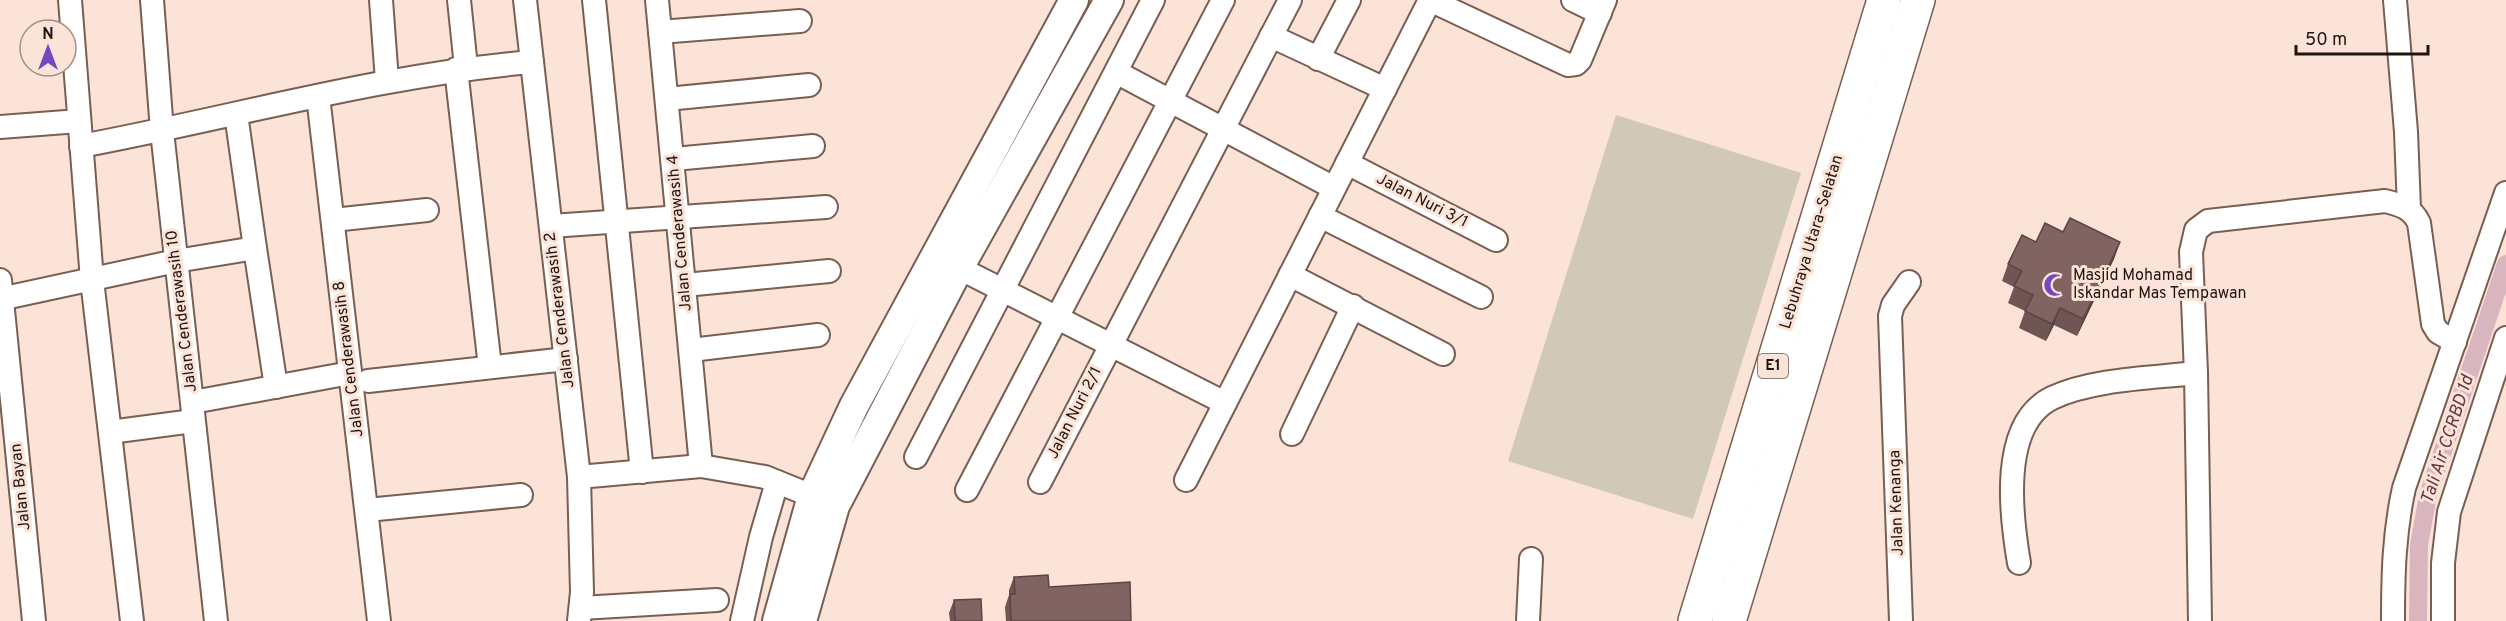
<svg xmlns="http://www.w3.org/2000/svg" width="2506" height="621" viewBox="0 0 2506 621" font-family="Overpass,sans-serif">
  <rect width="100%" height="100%" fill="#fce3d7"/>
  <path fill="#d0c9b7" d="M 1616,115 L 1801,173 L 1693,519 L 1508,461 Z"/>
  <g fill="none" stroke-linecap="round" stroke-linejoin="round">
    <path stroke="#d9b6bf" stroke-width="18" d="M 2418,621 L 2419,545 L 2428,495 L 2506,264"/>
    <g stroke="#795e52" stroke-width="26">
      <g id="minor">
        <path d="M 70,0 L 92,280 L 132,621"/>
        <path d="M 152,0 L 162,131 L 216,621"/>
        <path d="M 381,0 L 387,81"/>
        <path d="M 459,0 L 466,67"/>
        <path d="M 525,0 L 579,477 L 582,592 L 579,621"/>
        <path d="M 594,0 L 642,472"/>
        <path d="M 657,0 L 701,466"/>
        <path d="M 1430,0 L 1568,65 L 1576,64 L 1580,60 L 1605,0"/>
        <path d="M 1573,0 L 1600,13"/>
        <path d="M 2395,0 L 2406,132 L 2409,209"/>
        <path d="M 660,32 L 800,21"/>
        <path d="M 1271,36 L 1385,89"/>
        <path d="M 1318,59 L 1349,0"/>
        <path d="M 456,69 L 490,367"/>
        <path d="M 1116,72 L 1334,188"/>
        <path d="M 318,96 L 379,621"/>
        <path d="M 667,99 L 809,85"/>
        <path d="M 0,127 L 79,121"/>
        <path d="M 81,146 C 231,118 379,75 532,62"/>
        <path d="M 674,159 L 813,146"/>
        <path d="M 1347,163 L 1496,240"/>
        <path d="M 1320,216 L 1481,297"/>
        <path d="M 333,220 L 427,210"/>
        <path d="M 551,226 L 826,207"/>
        <path d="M 255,248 L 276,387"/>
        <path d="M 959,268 L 1225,403"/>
        <path d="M 1290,275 L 1443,354"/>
        <path d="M 0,280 L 34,621"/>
        <path d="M 685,285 L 829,271"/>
        <path d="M 0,299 L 176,261 L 255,248 L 236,114"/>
        <path d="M 691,350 L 818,335"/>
        <path d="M 368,381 L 566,359"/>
        <path d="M 193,402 L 350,373"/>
        <path d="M 110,432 L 193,421"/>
        <path d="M 1292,434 L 1353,306"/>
        <path d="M 916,457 L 1153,0"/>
        <path d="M 579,477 L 701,466 L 765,477 L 812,496"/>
        <path d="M 1186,480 L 1430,0"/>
        <path d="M 1040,482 L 1290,0"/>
        <path d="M 967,490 L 1223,0"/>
        <path d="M 367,510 L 521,495"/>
        <path d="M 2019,563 C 2011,516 1999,424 2052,398 C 2092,379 2152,378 2196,373"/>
        <path d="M 581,608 L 717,600"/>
        <path d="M 742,621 L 761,537 L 777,482"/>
        <path d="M 1528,621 L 1531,559"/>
        <path d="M 1901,621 L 1890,316 L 1893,305 L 1909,282"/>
        <path d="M 2200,621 L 2196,373 L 2191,252 L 2196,230 L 2208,221 L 2385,201 C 2401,205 2412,208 2419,223 L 2433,324 L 2438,332 L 2455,342"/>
        <path d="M 2393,621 C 2393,575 2394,533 2404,488 L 2506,193"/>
        <path d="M 2443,621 L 2443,563 L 2449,512 L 2506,338"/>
      </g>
    </g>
    <g stroke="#795e52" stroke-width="32">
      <g id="major">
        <path d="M 777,621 L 812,496 L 854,406 L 1074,0"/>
        <path d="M 802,621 L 835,506 L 959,268 L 1109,0"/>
      </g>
    </g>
    <g stroke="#795e52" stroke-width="36">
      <g id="highway">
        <path d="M 1695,621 L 1884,0"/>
        <path d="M 1729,621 L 1918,0"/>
      </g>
    </g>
    <use href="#minor" stroke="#fff" stroke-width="22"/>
    <use href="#major" stroke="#fff" stroke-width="28"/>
    <use href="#highway" stroke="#fff" stroke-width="33"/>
  </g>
  <g fill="#6f5553">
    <path d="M 2063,232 L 2120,242 L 2114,259 L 2077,336 L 2054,325 L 2046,341 L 2019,328 L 2025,311 L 2008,303 L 2014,287 L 2002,281 L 2008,264 L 2036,242 Z"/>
    <path d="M 1014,577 L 1049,587 L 1131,621 L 1006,621 L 1005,607 L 1009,595 L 1009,590 Z"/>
    <path d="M 954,600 L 982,621 L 950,621 L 949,613 Z"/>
  </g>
  <g fill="#5a4544">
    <path d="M 2120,242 L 2114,259 L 2077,336 L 2083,319 Z"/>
    <path d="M 2060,308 L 2054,325 L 2046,341 L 2052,324 Z"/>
  </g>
  <g fill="#816361" stroke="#5a4544" stroke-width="1.5">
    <path d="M 2070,218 L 2120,242 L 2083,319 L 2060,308 L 2052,324 L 2025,311 L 2033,295 L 2014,286 L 2022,271 L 2008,264 L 2022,235 L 2036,242 L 2045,223 L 2063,232 Z"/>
    <path d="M 1048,575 L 1049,587 L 1130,582 L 1131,621 L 1011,621 L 1010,594 L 1015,594 L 1014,577 Z"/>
    <path d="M 981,599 L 982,621 L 955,621 L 954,600 Z"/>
  </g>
  <defs>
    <g id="mosque-bare" transform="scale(1.8)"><path d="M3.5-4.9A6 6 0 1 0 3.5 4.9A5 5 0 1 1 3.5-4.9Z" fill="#714ac3" stroke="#fce3d7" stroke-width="2.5" paint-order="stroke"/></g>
  </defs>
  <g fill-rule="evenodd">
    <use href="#mosque-bare" x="2055" y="285"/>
  </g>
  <g text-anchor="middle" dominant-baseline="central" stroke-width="6" stroke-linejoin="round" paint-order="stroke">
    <rect fill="#fce3d7" stroke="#61534c" stroke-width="1.5" x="1758" y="354" width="30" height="24" rx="4.5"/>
    <g font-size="15" font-weight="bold" fill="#1f1510">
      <text x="1773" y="366">E1</text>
    </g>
    <g font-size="16" fill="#1f1510" stroke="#fce3d7">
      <text transform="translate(1422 201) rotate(27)">Jalan Nuri 3/1</text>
      <text transform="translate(680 233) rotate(-95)">Jalan Cenderawasih 4</text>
      <text transform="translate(1812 242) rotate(-73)">Lebuhraya Utara–Selatan</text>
      <text transform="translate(560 310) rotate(-97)">Jalan Cenderawasih 2</text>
      <text transform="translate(182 311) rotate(-97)">Jalan Cenderawasih 10</text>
      <text transform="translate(349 359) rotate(-97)">Jalan Cenderawasih 8</text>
      <text transform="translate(1075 413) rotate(-63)">Jalan Nuri 2/1</text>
      <text transform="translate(21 487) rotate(-96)">Jalan Bayan</text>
      <text transform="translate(1897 503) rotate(-92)">Jalan Kenanga</text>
    </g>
    <g font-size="16" fill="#1f1510" stroke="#fce3d7" text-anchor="start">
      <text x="2073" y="276">Masjid Mohamad<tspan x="2073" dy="18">Iskandar Mas Tempawan</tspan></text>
    </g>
    <g font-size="18" font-style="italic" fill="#663545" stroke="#fce3d7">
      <text transform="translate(2448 440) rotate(-72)">Tali Air CCRBD 1d</text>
    </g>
  </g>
  <g transform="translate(48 48)"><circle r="28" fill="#fce3d7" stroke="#a49187" stroke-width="1.5"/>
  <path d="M0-4.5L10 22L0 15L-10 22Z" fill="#714ac3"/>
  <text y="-9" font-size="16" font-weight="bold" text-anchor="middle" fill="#1f1510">N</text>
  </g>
  <path d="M2296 45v9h132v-9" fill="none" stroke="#1f1510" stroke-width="3"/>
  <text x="2305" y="45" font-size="18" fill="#1f1510" stroke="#fce3d7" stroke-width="4.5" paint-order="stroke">50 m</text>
</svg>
